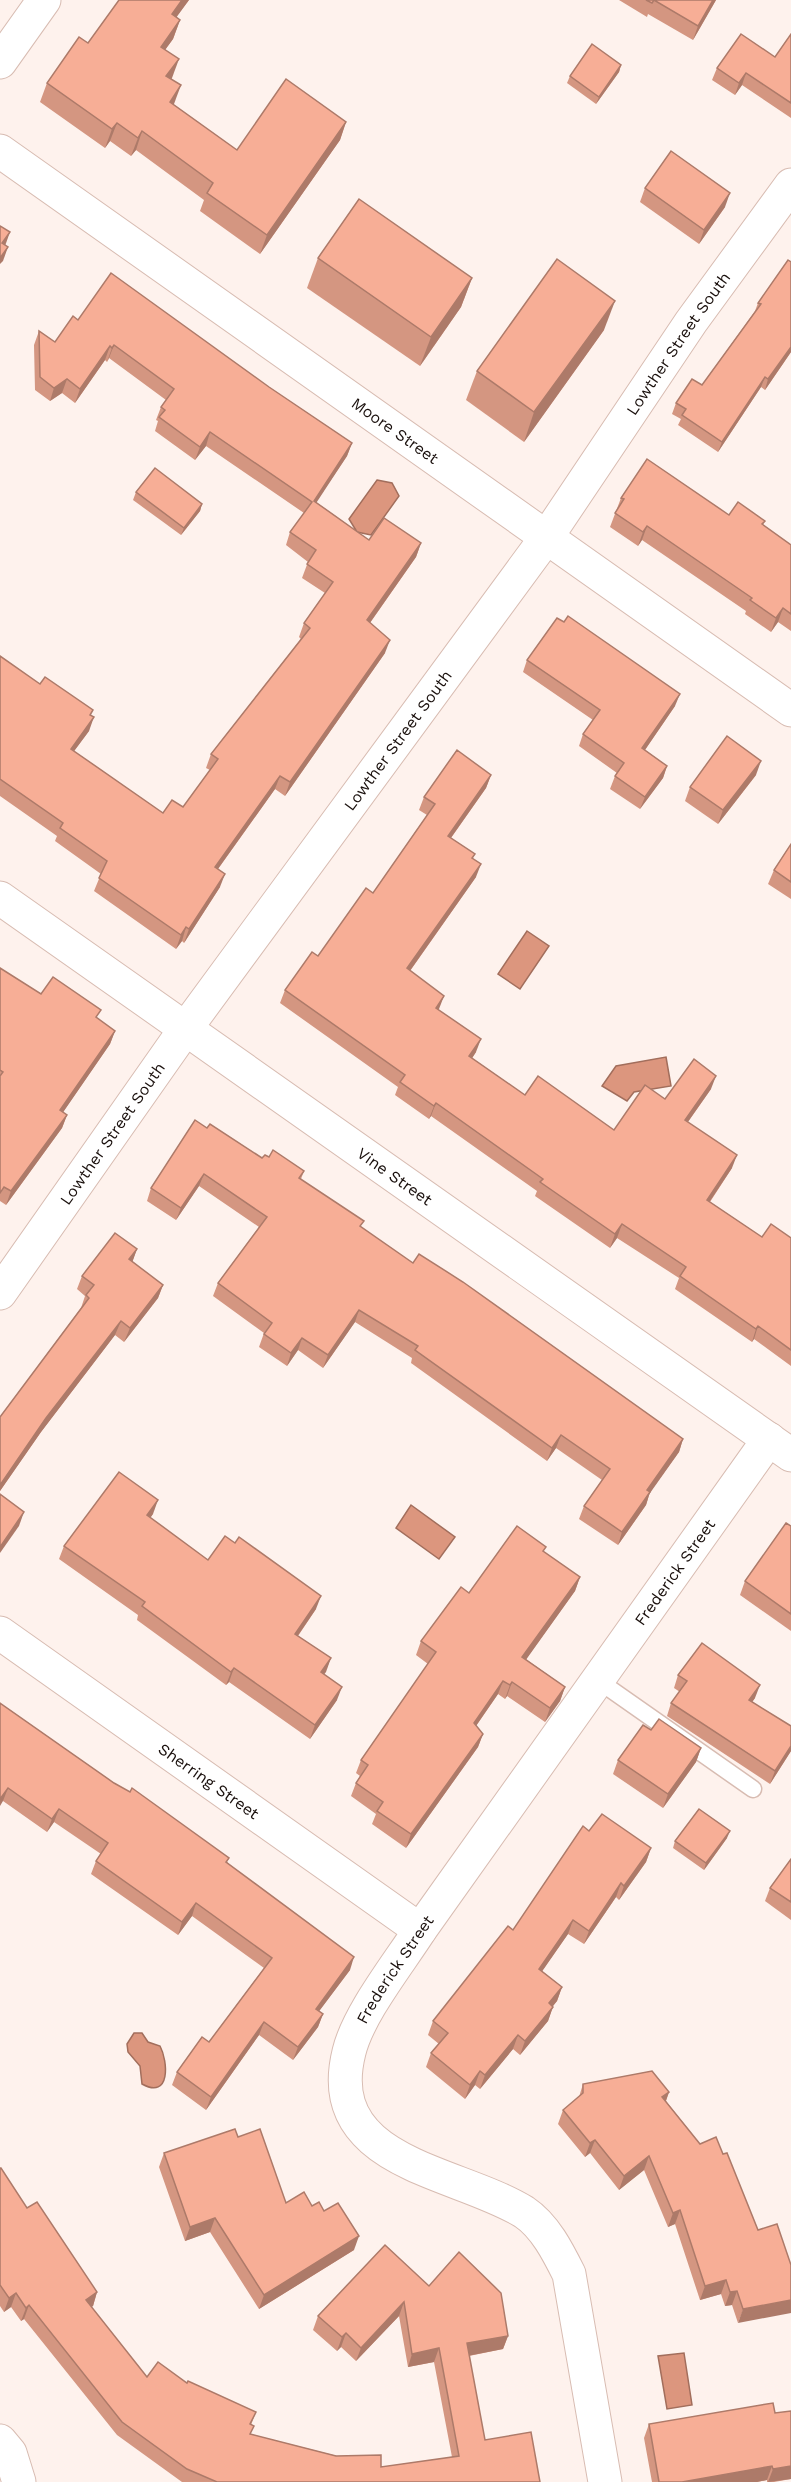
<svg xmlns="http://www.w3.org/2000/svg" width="791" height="2482" viewBox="0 0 791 2482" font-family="'Work Sans',sans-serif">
  <rect width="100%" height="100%" fill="#fef2ed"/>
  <g fill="#dc967e" stroke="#a26e5c" stroke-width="1.5">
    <path d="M 377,480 L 392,483 L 399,496 L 371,535 L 357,532 L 349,519 Z"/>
    <path d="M 527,931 L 549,946 L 520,989 L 498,974 Z"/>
    <path d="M 666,1057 L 671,1086 L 634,1092 L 627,1101 L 602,1086 L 616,1066 Z"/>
    <path d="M 411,1505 L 455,1537 L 439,1559 L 396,1528 Z"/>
    <path d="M 134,2033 L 142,2033 L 148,2042 L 160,2046 C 168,2061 171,2100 142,2084 L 140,2066 L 128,2052 L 127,2044 Z"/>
    <path d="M 684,2353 L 692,2405 L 667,2409 L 658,2356 Z"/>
  </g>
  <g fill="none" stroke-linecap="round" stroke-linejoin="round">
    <g stroke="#d8bcb2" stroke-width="19">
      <path id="service" d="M 596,1679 L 753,1789"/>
    </g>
    <g stroke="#d8bcb2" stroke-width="35">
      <g id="minor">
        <path d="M 0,62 L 44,0"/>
        <path id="s1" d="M 0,151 L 791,710"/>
        <path id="s2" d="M 0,898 L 791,1455"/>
        <path id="s3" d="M 0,1293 L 186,1028 L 546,538 L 691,322 L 791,185"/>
        <path id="s4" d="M 0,1633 L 420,1930"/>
        <path d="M 0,2441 L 10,2453 L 19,2482"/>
        <path id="s5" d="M 605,2482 L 569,2274 C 558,2252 545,2226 524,2212 C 456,2170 321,2164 349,2052 C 358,2014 399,1963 420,1930 L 769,1439"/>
      </g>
    </g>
    <use href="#service" stroke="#fff" stroke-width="16"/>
    <use href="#minor" stroke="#fff" stroke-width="33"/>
  </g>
  <g fill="#d49681">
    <path d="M 119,0 L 189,0 L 176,17 L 180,20 L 173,39 L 165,50 L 172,78 L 171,79 L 173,105 L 237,150 L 346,122 L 340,140 L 260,254 L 200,211 L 204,200 L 136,150 L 131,156 L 110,141 L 105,148 L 40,102 L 47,83 L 88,43 Z"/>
    <path d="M 619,0 L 716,0 L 693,40 L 648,14 L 647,17 Z"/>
    <path d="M 791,34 L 791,118 L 742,85 L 735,95 L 712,80 L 717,68 L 775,57 Z"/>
    <path d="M 621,65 L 619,72 L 596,104 L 567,83 L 570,76 Z"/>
    <path d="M 645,188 L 725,207 L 699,244 L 640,202 Z"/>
    <path d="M 318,258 L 472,278 L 461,307 L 420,366 L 307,288 Z"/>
    <path d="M 788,260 L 791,352 L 765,390 L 761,387 L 718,452 L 678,425 L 681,419 L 672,414 L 676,403 L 702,385 L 755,311 L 758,303 Z"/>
    <path d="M 78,320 L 269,387 L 352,443 L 347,456 L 316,502 L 369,540 L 421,543 L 416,557 L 370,623 L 385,653 L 285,796 L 275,789 L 218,869 L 220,887 L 184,943 L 182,941 L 176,949 L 94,891 L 101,874 L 55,841 L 57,836 L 0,796 L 0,656 L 40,684 L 91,716 L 89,731 L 74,751 L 163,813 L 183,807 L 210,770 L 206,768 L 211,754 L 301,639 L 299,637 L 304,623 L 325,593 L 302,578 L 308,562 L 286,545 L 290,532 L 304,513 L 206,446 L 195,460 L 155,431 L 158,421 L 156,420 L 161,407 L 166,400 L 109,358 L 107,362 L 105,360 L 75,403 L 62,393 L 50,401 L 35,390 L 34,345 L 39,331 L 55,342 Z"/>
    <path d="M 604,330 L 524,442 L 466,400 L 477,371 Z"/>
    <path d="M 136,492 L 202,504 L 200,511 L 181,535 L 133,500 Z"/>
    <path d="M 621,498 L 765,521 L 763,525 L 791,545 L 791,631 L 778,622 L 771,632 L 745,614 L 746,611 L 642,540 L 638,546 L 610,527 Z"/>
    <path d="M 527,660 L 675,706 L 645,750 L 667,766 L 663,778 L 640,809 L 610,789 L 615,776 L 617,773 L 579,746 L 583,734 L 593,720 L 523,672 Z"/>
    <path d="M 491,775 L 486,788 L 451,838 L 475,854 L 473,858 L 476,877 L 410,971 L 439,1010 L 476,1052 L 472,1058 L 525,1095 L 614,1130 L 665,1099 L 711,1089 L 688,1122 L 732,1168 L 710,1202 L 762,1237 L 791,1238 L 791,1366 L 754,1339 L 752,1342 L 675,1289 L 679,1278 L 617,1238 L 610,1248 L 535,1196 L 537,1191 L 431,1116 L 429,1119 L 395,1095 L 398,1087 L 280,1003 L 285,990 L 318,956 L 373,893 L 427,815 L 419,810 L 424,797 Z"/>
    <path d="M 756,775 L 718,824 L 685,801 L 690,787 Z"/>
    <path d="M 791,844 L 791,899 L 768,884 L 774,870 Z"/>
    <path d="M 0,968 L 41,994 L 98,1019 L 115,1031 L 110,1044 L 63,1112 L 67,1115 L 62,1128 L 6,1205 L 0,1201 Z"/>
    <path d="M 207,1128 L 262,1158 L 269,1157 L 304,1171 L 301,1179 L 361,1227 L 413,1263 L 683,1439 L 679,1452 L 650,1492 L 646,1505 L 618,1545 L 579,1519 L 584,1506 L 602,1480 L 556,1448 L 547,1461 L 411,1363 L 412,1358 L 355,1322 L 323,1368 L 298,1350 L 287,1366 L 259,1347 L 264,1333 L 213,1296 L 218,1283 L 259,1227 L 199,1186 L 176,1220 L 147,1201 L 151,1188 Z"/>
    <path d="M 137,1249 L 132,1262 L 163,1285 L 158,1298 L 124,1342 L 115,1335 L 41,1432 L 0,1491 L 0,1417 L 81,1308 L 85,1296 L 77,1289 L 82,1276 Z"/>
    <path d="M 153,1514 L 150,1518 L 208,1560 L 316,1609 L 298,1636 L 331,1658 L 324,1674 L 337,1700 L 310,1739 L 229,1682 L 226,1685 L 137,1620 L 138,1615 L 59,1559 L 64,1546 Z"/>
    <path d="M 791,1526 L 791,1631 L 740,1595 L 745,1581 Z"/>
    <path d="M 544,1552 L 580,1577 L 575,1591 L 526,1659 L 565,1687 L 560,1701 L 545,1722 L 507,1696 L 505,1699 L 498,1694 L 476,1726 L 483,1734 L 478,1747 L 406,1848 L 372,1824 L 376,1814 L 351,1796 L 356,1783 L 360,1776 L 356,1773 L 361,1760 L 428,1664 L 416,1655 L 421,1641 L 469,1593 Z"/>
    <path d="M 678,1675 L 755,1698 L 752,1702 L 791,1751 L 770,1784 L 667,1716 L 671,1703 L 680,1692 L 674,1688 Z"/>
    <path d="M 0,1703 L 114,1783 L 229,1858 L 227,1862 L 350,1970 L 319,2011 L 323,2014 L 318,2027 L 293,2060 L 259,2035 L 206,2110 L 172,2085 L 177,2072 L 209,2042 L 264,1968 L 192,1916 L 178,1935 L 91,1874 L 96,1861 L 101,1854 L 54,1822 L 47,1832 L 3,1801 Z"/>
    <path d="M 651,1730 L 701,1748 L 696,1762 L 663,1808 L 613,1774 L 618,1760 Z"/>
    <path d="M 589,1831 L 651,1848 L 646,1862 L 619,1900 L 616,1897 L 584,1944 L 568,1934 L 542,1971 L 562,1987 L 557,2001 L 553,2006 L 548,2021 L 520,2055 L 513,2049 L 480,2089 L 475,2085 L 465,2099 L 426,2067 L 431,2053 L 439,2044 L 428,2035 L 433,2021 L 513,1930 Z"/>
    <path d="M 727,1838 L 704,1870 L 673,1848 L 675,1841 Z"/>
    <path d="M 791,1859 L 791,1920 L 765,1901 L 770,1888 Z"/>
    <path d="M 583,2084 L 669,2092 L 666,2101 L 700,2144 L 723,2154 L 758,2230 L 777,2224 L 738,2323 L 732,2305 L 725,2306 L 721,2294 L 700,2300 L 675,2224 L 668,2227 L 644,2170 L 619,2190 L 590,2153 L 585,2157 L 558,2124 L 563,2110 L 579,2097 Z"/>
    <path d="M 238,2137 L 286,2203 L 312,2206 L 324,2211 L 354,2250 L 259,2309 L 210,2232 L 185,2241 L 159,2167 L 164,2153 Z"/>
    <path d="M 0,2168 L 27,2208 L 97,2292 L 93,2306 L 91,2307 L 147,2377 L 187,2383 L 256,2412 L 251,2425 L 254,2426 L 250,2434 L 381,2467 L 452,2457 L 434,2362 L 408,2367 L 399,2316 L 356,2361 L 341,2347 L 337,2351 L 313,2330 L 318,2316 L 429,2286 L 508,2336 L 503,2349 L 469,2356 L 485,2440 L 540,2482 L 182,2482 L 117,2435 L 24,2319 L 21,2321 L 11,2307 L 4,2312 L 0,2306 Z"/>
    <path d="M 775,2413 L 791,2479 L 774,2482 L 767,2482 L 767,2480 L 757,2482 L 652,2482 L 644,2438 L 649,2424 Z"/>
  </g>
  <g fill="#ad7a69">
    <path d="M 182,0 L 189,0 L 165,33 L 172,14 Z"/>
    <path d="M 713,0 L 716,0 L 693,40 L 698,26 Z"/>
    <path d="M 180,20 L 173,39 L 154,65 L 161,47 Z"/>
    <path d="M 179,59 L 172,78 L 160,95 L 166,76 Z"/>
    <path d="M 621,65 L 619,72 L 596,104 L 599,97 Z"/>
    <path d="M 746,73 L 742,85 L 735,95 L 739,83 Z"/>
    <path d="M 181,85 L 174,104 L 163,121 L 170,102 Z"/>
    <path d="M 346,122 L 340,140 L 260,254 L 267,235 Z"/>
    <path d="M 117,123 L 110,141 L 105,148 L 112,129 Z"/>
    <path d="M 142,131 L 136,150 L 131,156 L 138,138 Z"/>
    <path d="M 730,193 L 725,207 L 699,244 L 704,230 Z"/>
    <path d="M 10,232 L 5,246 L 2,243 Z"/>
    <path d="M 8,247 L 3,261 L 0,264 L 0,258 Z"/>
    <path d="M 472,278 L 461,307 L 420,366 L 431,337 Z"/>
    <path d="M 615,301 L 604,330 L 524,442 L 534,412 Z"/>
    <path d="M 114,345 L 109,358 L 107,362 L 112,348 Z"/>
    <path d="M 110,346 L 105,360 L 75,403 L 80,389 Z"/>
    <path d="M 791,347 L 791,352 L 765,390 L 768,379 Z"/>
    <path d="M 765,377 L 761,387 L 718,452 L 722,442 Z"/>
    <path d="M 67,379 L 62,393 L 50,401 L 54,388 Z"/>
    <path d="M 210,432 L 206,446 L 195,460 L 200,447 Z"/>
    <path d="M 352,443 L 347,456 L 309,514 L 314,501 Z"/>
    <path d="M 202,504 L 200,511 L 181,535 L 184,528 Z"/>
    <path d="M 647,526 L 642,540 L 638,546 L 643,532 Z"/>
    <path d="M 421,543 L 416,557 L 362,634 L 367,620 Z"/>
    <path d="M 783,608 L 778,622 L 771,632 L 776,618 Z"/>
    <path d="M 390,640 L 385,653 L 285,796 L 290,782 Z"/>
    <path d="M 680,694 L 675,706 L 638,760 L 642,748 Z"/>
    <path d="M 94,717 L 89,731 L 66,762 L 71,749 Z"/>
    <path d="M 761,761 L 756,775 L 718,824 L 723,810 Z"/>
    <path d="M 667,766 L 663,778 L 640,809 L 645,797 Z"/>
    <path d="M 491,775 L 486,788 L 443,849 L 448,836 Z"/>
    <path d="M 280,776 L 275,789 L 210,880 L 215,867 Z"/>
    <path d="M 481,864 L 476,877 L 402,982 L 407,968 Z"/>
    <path d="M 225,874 L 220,887 L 184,943 L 189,929 Z"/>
    <path d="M 186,927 L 182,941 L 176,949 L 181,935 Z"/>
    <path d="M 444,996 L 439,1009 L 431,1021 L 436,1008 Z"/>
    <path d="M 115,1031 L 110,1044 L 55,1124 L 60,1110 Z"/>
    <path d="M 481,1039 L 476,1052 L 465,1069 L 469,1056 Z"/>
    <path d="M 716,1076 L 711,1089 L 680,1133 L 685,1120 Z"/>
    <path d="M 436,1103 L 431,1116 L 429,1119 L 434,1106 Z"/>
    <path d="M 67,1115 L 62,1128 L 6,1205 L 11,1191 Z"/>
    <path d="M 737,1155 L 732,1168 L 702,1213 L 707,1200 Z"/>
    <path d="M 204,1174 L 199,1186 L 176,1220 L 181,1208 Z"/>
    <path d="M 622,1224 L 617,1238 L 610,1248 L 615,1234 Z"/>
    <path d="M 137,1249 L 132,1263 L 129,1259 Z"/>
    <path d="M 163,1285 L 158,1298 L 124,1342 L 130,1328 Z"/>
    <path d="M 359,1310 L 355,1322 L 323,1368 L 328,1355 Z"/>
    <path d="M 121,1321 L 115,1335 L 41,1432 L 0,1491 L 0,1485 L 46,1418 Z"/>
    <path d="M 758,1326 L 754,1339 L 752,1342 L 756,1329 Z"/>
    <path d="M 302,1338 L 298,1350 L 287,1366 L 291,1353 Z"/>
    <path d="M 561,1435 L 556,1448 L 547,1461 L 552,1448 Z"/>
    <path d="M 683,1439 L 679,1452 L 643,1503 L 647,1490 Z"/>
    <path d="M 650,1492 L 646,1505 L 618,1545 L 622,1532 Z"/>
    <path d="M 158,1500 L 153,1514 L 142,1529 L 147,1515 Z"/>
    <path d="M 24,1512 L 19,1526 L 0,1553 L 0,1547 Z"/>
    <path d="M 580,1577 L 575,1591 L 518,1671 L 522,1657 Z"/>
    <path d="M 321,1596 L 316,1609 L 290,1647 L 295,1634 Z"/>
    <path d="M 331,1658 L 326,1672 L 316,1685 L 321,1672 Z"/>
    <path d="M 234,1668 L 229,1682 L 226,1685 L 231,1672 Z"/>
    <path d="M 503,1681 L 498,1694 L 469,1736 L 474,1723 Z"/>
    <path d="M 512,1682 L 507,1696 L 505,1699 L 510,1685 Z"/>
    <path d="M 760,1685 L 755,1698 L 744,1713 L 749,1700 Z"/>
    <path d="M 342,1687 L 337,1700 L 310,1739 L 315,1725 Z"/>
    <path d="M 565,1687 L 560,1701 L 545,1722 L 550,1708 Z"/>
    <path d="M 483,1734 L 478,1747 L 406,1848 L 411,1834 Z"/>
    <path d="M 791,1746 L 791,1751 L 770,1784 L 775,1771 Z"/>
    <path d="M 701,1748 L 696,1762 L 663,1808 L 668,1794 Z"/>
    <path d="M 8,1788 L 3,1801 L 0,1806 L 0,1799 Z"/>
    <path d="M 59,1809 L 54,1822 L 47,1832 L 52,1819 Z"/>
    <path d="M 730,1831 L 727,1838 L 704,1870 L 706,1863 Z"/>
    <path d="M 651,1848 L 646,1862 L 619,1900 L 624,1886 Z"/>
    <path d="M 621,1883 L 616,1897 L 584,1944 L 589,1931 Z"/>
    <path d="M 196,1903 L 192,1916 L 178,1935 L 182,1922 Z"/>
    <path d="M 573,1920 L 568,1934 L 534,1983 L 539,1969 Z"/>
    <path d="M 354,1957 L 350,1970 L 311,2022 L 316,2009 Z"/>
    <path d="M 562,1987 L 557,2001 L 544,2017 L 549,2003 Z"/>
    <path d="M 553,2007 L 548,2021 L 520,2055 L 525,2041 Z"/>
    <path d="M 323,2014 L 318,2027 L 293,2060 L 298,2047 Z"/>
    <path d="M 264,2022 L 259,2035 L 206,2110 L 211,2097 Z"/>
    <path d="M 518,2035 L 513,2049 L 480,2089 L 485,2075 Z"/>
    <path d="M 480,2071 L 475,2085 L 465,2099 L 470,2085 Z"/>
    <path d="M 669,2092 L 664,2106 L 662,2097 Z"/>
    <path d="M 595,2140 L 590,2153 L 585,2157 L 590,2143 Z"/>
    <path d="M 649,2156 L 644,2170 L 619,2190 L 624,2176 Z"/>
    <path d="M 680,2210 L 675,2224 L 668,2227 L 673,2213 Z"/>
    <path d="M 215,2218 L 210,2232 L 185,2241 L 190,2227 Z"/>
    <path d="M 359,2236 L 354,2250 L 259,2309 L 264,2295 Z"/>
    <path d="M 726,2280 L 721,2294 L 700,2300 L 705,2286 Z"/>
    <path d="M 737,2291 L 732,2305 L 725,2306 L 730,2292 Z"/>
    <path d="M 97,2292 L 93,2306 L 81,2313 L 86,2300 Z"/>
    <path d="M 16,2293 L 11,2307 L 4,2312 L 9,2298 Z"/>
    <path d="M 791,2300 L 791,2313 L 738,2323 L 743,2309 Z"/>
    <path d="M 404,2302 L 399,2316 L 356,2361 L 361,2348 Z"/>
    <path d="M 29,2305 L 24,2319 L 21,2321 L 26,2308 Z"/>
    <path d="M 346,2333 L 341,2347 L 337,2351 L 342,2337 Z"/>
    <path d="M 508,2336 L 503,2349 L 462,2357 L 467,2343 Z"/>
    <path d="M 439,2348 L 434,2362 L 408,2367 L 412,2354 Z"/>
    <path d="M 772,2466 L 767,2480 L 757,2482 L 682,2482 Z"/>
    <path d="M 791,2466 L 791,2479 L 768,2482 L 773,2469 Z"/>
  </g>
  <g fill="#f7ae96" stroke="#ad7a69" stroke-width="1.5">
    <path d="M 119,0 L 182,0 L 172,14 L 180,20 L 161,47 L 179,59 L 166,76 L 181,85 L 170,102 L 237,150 L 286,79 L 346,122 L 267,235 L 207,193 L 213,183 L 142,131 L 138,138 L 117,123 L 112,129 L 47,83 L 79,37 L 88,43 Z"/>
    <path d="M 646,0 L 713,0 L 698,26 L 654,0 L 652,3 Z"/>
    <path d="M 741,34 L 775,57 L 791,34 L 791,103 L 746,73 L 739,83 L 717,68 Z"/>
    <path d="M 592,44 L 621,65 L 599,97 L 570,76 Z"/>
    <path d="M 671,151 L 730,193 L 704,230 L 645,188 Z"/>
    <path d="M 359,199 L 472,278 L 431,337 L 318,258 Z"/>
    <path d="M 0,226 L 10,232 L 2,243 L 8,247 L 0,258 Z"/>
    <path d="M 557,259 L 615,301 L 534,412 L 477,371 Z"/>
    <path d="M 788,260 L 791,262 L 791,347 L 768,379 L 765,377 L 722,442 L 682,415 L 686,409 L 676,403 L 692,379 L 702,385 L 761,304 L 758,303 Z"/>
    <path d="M 111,273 L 269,387 L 352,443 L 314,501 L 369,540 L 384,518 L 421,543 L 367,620 L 390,640 L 290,782 L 280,776 L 215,867 L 225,874 L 189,929 L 186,927 L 181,935 L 99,878 L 107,861 L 60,828 L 63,823 L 0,779 L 0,656 L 40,684 L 45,677 L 93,710 L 90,715 L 94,717 L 71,749 L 163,813 L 172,800 L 183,807 L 218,759 L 211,754 L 310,628 L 304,623 L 333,582 L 307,564 L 316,550 L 290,532 L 312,502 L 210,432 L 200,447 L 159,417 L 165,410 L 161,407 L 174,389 L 114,345 L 112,348 L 110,346 L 80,389 L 67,379 L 54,388 L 40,377 L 39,331 L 55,342 L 73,316 L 78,320 Z"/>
    <path d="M 647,459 L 729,515 L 738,502 L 765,521 L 762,524 L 791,545 L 791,614 L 783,608 L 776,618 L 750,600 L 752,598 L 647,526 L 643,532 L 615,513 L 624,499 L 621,498 Z"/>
    <path d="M 155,468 L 202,504 L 184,528 L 136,492 Z"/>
    <path d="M 568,616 L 680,694 L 642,748 L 667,766 L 645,797 L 615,776 L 624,763 L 583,734 L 600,710 L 527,660 L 557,618 L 564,622 Z"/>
    <path d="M 727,736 L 761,761 L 723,810 L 690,787 Z"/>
    <path d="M 457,750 L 491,775 L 448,836 L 475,854 L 472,858 L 481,864 L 407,968 L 444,996 L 436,1008 L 481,1039 L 469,1056 L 525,1095 L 538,1076 L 614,1130 L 645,1085 L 665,1099 L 694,1059 L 716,1076 L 685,1120 L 737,1155 L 707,1200 L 762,1237 L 771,1224 L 791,1238 L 791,1350 L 758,1326 L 756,1329 L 680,1276 L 686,1267 L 622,1224 L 615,1234 L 540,1182 L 543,1179 L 436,1103 L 434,1106 L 400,1082 L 405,1075 L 285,990 L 312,952 L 318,956 L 366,888 L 373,893 L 435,804 L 424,797 Z"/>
    <path d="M 791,844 L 791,882 L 774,870 Z"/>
    <path d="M 0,968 L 41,994 L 53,977 L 101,1010 L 96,1017 L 115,1031 L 60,1110 L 67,1115 L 11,1191 L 4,1187 L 0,1193 L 0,1076 L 3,1072 L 0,1070 Z"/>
    <path d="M 195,1120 L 207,1128 L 210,1124 L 262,1158 L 265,1155 L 269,1157 L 273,1150 L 304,1171 L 299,1178 L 364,1221 L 360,1226 L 413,1263 L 419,1254 L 463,1282 L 683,1439 L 647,1490 L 650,1492 L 622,1532 L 584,1506 L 610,1469 L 561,1435 L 552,1448 L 415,1350 L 418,1346 L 359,1310 L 328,1355 L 302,1338 L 291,1353 L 264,1334 L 272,1323 L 218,1283 L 267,1217 L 204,1174 L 181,1208 L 151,1188 Z"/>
    <path d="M 115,1233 L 137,1249 L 129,1259 L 163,1285 L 130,1328 L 121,1321 L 46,1418 L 0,1485 L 0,1417 L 89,1298 L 86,1295 L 94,1285 L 82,1276 Z"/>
    <path d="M 119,1472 L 158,1500 L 147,1515 L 208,1560 L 225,1536 L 235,1543 L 239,1537 L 321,1596 L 295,1634 L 331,1658 L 321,1672 L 342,1687 L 315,1725 L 234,1668 L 231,1672 L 142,1606 L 145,1602 L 64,1546 Z"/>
    <path d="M 0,1494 L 24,1512 L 0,1547 Z"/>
    <path d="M 786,1523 L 791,1526 L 791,1614 L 745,1581 Z"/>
    <path d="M 517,1526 L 546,1547 L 543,1551 L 580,1577 L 522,1657 L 565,1687 L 550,1708 L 512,1682 L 510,1685 L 503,1681 L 474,1723 L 483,1734 L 411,1834 L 377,1811 L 383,1802 L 356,1783 L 368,1765 L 361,1760 L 436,1652 L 421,1641 L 461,1587 L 469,1593 Z"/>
    <path d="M 702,1643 L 760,1685 L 749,1700 L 791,1726 L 791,1746 L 775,1771 L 671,1703 L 687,1681 L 678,1675 Z"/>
    <path d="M 0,1703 L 114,1783 L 130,1792 L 132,1788 L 229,1858 L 226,1862 L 354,1957 L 316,2009 L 323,2014 L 298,2047 L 264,2022 L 211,2097 L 177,2072 L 202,2037 L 209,2042 L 272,1958 L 196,1903 L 182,1922 L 96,1861 L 108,1843 L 59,1809 L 52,1819 L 8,1788 L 0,1799 Z"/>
    <path d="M 659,1719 L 701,1748 L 668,1794 L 618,1760 L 643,1725 L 651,1730 Z"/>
    <path d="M 699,1809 L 730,1831 L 706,1863 L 675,1841 Z"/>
    <path d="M 602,1814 L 651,1848 L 624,1886 L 621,1883 L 589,1931 L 573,1920 L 539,1969 L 562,1987 L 549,2003 L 553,2007 L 525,2041 L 518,2035 L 485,2075 L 480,2071 L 470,2085 L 431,2053 L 448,2033 L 433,2021 L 508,1926 L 513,1930 L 583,1826 L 589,1831 Z"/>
    <path d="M 791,1859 L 791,1902 L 770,1888 Z"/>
    <path d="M 652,2071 L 669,2092 L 662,2097 L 700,2144 L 716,2137 L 723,2154 L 727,2153 L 758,2230 L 777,2224 L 791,2265 L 791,2300 L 743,2309 L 737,2291 L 730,2292 L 726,2280 L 705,2286 L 680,2210 L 673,2213 L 649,2156 L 624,2176 L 595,2140 L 590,2143 L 563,2110 L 583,2093 L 583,2084 Z"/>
    <path d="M 235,2129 L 238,2137 L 260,2129 L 286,2203 L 304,2192 L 312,2206 L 319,2202 L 324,2211 L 338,2203 L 359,2236 L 264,2295 L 215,2218 L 190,2227 L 164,2153 Z"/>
    <path d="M 0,2168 L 1,2168 L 27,2208 L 37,2202 L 97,2292 L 86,2300 L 147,2377 L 158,2362 L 187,2383 L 188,2381 L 256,2412 L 250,2424 L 254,2426 L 250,2434 L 336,2456 L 381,2455 L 381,2467 L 459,2456 L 439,2348 L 412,2354 L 404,2302 L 361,2348 L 346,2333 L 342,2337 L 318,2316 L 385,2245 L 429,2286 L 459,2252 L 501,2293 L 508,2336 L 467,2343 L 485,2440 L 531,2432 L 540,2482 L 217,2482 L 187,2469 L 122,2422 L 29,2305 L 26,2308 L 16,2293 L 9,2298 L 0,2285 Z"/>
    <path d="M 773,2403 L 775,2413 L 791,2411 L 791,2466 L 773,2469 L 772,2466 L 682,2482 L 659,2482 L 649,2424 Z"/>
  </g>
  <g text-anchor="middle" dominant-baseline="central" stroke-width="4.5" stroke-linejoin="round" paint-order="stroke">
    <g font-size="16" fill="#1a100d" stroke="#fff">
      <text stroke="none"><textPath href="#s3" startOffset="1167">Lowther Street South</textPath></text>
      <text stroke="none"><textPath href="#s1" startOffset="484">Moore Street</textPath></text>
      <text stroke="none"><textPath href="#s3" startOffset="681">Lowther Street South</textPath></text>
      <text stroke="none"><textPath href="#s3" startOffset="195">Lowther Street South</textPath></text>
      <text stroke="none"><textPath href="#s2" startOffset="483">Vine Street</textPath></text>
      <text stroke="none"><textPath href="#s5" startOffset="1134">Frederick Street</textPath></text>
      <text stroke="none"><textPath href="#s4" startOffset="256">Sherring Street</textPath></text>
      <text stroke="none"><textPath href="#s5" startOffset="648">Frederick Street</textPath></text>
    </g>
  </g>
</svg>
